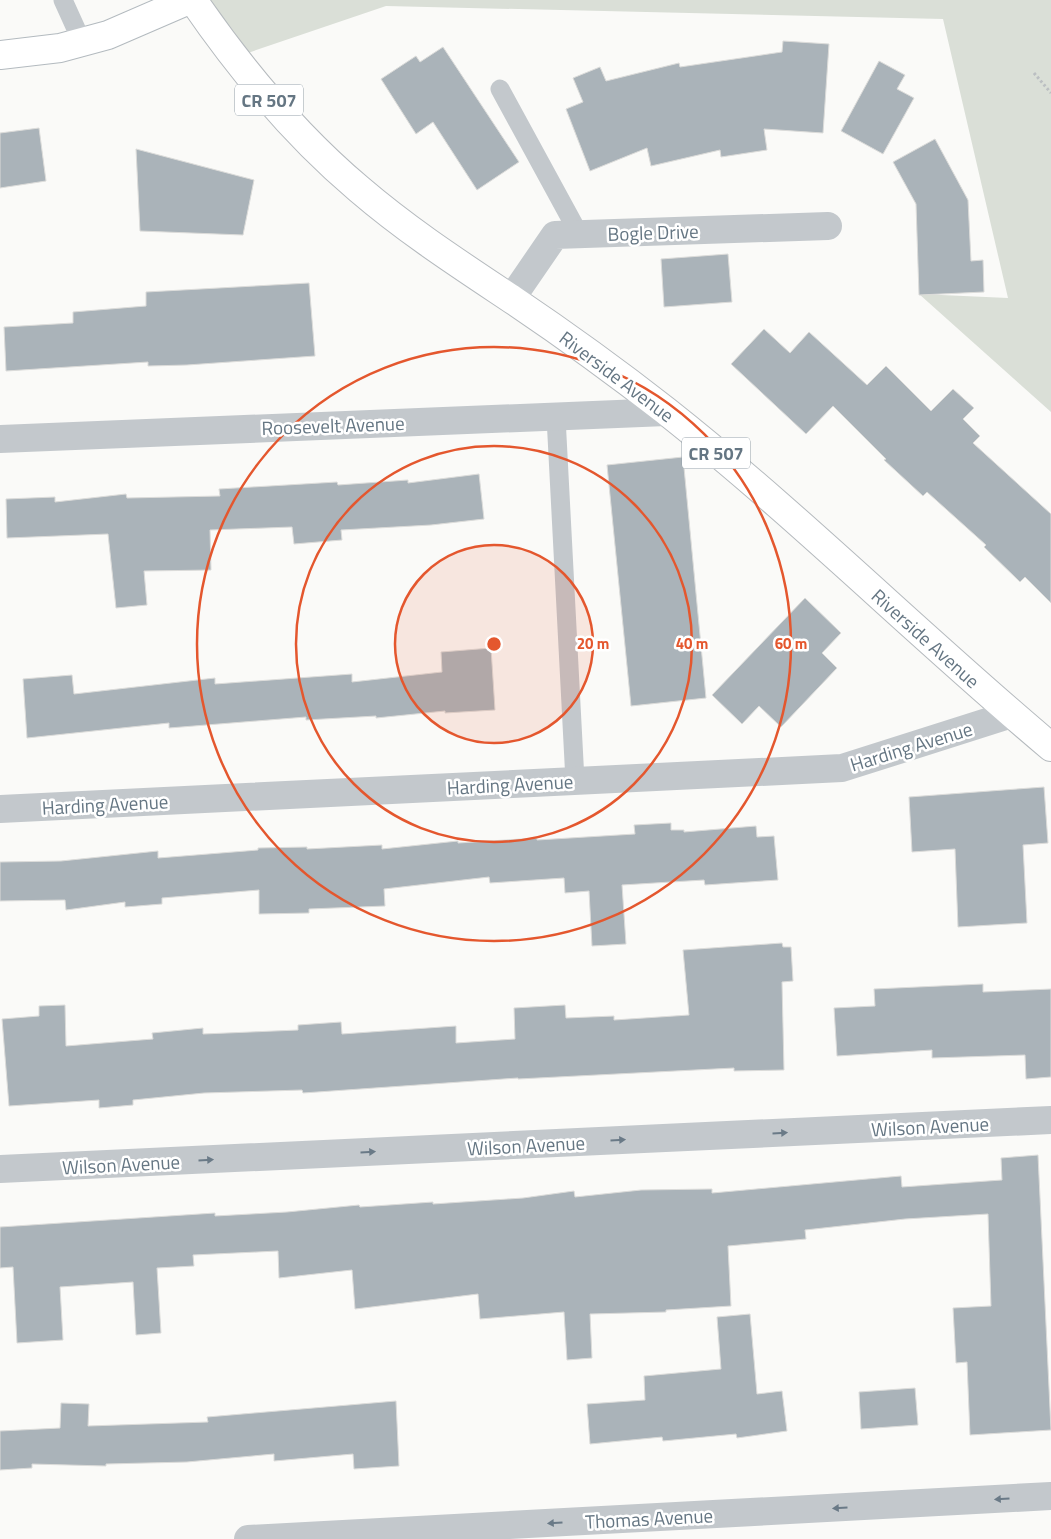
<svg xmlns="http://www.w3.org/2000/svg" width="1051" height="1539" viewBox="0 0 1051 1539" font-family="'Titillium Web',sans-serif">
  <rect width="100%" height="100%" fill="#fafaf8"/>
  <path fill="#dadfd7" d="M 193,0 L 1051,0 L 1051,412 L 919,294 L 1008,298 L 943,19 L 386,6 L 233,58 Z"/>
  <g fill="#aab3b9" stroke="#dcdcda">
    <path d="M 783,41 L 829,44 L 823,133 L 764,129 L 767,150 L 721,157 L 720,150 L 651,166 L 647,148 L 590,171 L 566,109 L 583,102 L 573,78 L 600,67 L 606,81 L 679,63 L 680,67 L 782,52 Z"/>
    <path d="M 443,47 L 519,162 L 477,190 L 433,122 L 416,134 L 381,79 L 416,56 L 420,62 Z"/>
    <path d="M 879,61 L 905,75 L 897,89 L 914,98 L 883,154 L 841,131 Z"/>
    <path d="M 39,128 L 46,181 L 0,188 L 0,133 Z"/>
    <path d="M 935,139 L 968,200 L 971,261 L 983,260 L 984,292 L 919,295 L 916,204 L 893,162 Z"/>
    <path d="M 136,149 L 254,180 L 243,235 L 140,231 Z"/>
    <path d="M 728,254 L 732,302 L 664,307 L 661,259 Z"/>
    <path d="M 309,283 L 315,356 L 187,365 L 148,366 L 148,362 L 6,371 L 4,327 L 73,323 L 73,312 L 146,306 L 146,292 Z"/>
    <path d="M 764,329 L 790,353 L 809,332 L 867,385 L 886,366 L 931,411 L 953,389 L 974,408 L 963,419 L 980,436 L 973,443 L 1051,514 L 1051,603 L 1025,577 L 1020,582 L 984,547 L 986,545 L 927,492 L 923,496 L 884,460 L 886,459 L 833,406 L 806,434 L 731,364 Z"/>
    <path d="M 683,457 L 706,698 L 631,706 L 607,465 Z"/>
    <path d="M 479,474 L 484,519 L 431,525 L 341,530 L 342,540 L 294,544 L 292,527 L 210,530 L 211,570 L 144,571 L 147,605 L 116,608 L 108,534 L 7,538 L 6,499 L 55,497 L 55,502 L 126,494 L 127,498 L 220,496 L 219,489 L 337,482 L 338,485 L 408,480 L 408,483 Z"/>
    <path d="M 805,598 L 841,633 L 822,653 L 837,668 L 781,727 L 759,706 L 742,724 L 712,695 Z"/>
    <path d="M 491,648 L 495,710 L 445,713 L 445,711 L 376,718 L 376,716 L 306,720 L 306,717 L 169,728 L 169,723 L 27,738 L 23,679 L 72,675 L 74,694 L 215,678 L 215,684 L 352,674 L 352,682 L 442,672 L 441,652 Z"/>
    <path d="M 1044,787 L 1048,843 L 1023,845 L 1027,923 L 958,927 L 955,849 L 912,852 L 909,797 Z"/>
    <path d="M 671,823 L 671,830 L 684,830 L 684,832 L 756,826 L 757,837 L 774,836 L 778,880 L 705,885 L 704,880 L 622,885 L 626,944 L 592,946 L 589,891 L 565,893 L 564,878 L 490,883 L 489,877 L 384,889 L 385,906 L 309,909 L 309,913 L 259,914 L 259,890 L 162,898 L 162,904 L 125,907 L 125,902 L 66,910 L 65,900 L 0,901 L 0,862 L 61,861 L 158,851 L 158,858 L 258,850 L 258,848 L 307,847 L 307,849 L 382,845 L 382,849 L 458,841 L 458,843 L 537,838 L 537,840 L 635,834 L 634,825 Z"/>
    <path d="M 782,943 L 783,947 L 791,947 L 793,981 L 782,982 L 784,1070 L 734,1071 L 734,1068 L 518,1079 L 518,1078 L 303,1093 L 302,1090 L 204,1093 L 133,1100 L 133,1105 L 99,1108 L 99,1100 L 9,1106 L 2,1019 L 39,1016 L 39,1006 L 65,1005 L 66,1046 L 153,1039 L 152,1033 L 203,1028 L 203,1034 L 298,1030 L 298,1025 L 341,1022 L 342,1034 L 456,1026 L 456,1043 L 515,1039 L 514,1008 L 565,1005 L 566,1018 L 614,1016 L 614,1020 L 689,1015 L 683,950 Z"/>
    <path d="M 983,984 L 983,992 L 1051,989 L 1051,1077 L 1026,1079 L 1025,1055 L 932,1058 L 932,1050 L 837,1056 L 834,1008 L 875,1006 L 874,989 Z"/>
    <path d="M 1038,1155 L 1051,1430 L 970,1435 L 967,1362 L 956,1363 L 953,1308 L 991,1306 L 988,1214 L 905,1219 L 805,1230 L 806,1239 L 728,1246 L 731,1306 L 666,1310 L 666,1312 L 590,1314 L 592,1358 L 567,1360 L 564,1312 L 480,1319 L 478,1294 L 355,1309 L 352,1270 L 279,1278 L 278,1251 L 193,1255 L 194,1266 L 157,1268 L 161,1333 L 136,1335 L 133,1282 L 60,1287 L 63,1340 L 17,1343 L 13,1267 L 0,1268 L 0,1227 L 215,1213 L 215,1216 L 287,1212 L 359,1205 L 360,1207 L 433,1202 L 433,1204 L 523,1198 L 574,1191 L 575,1197 L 641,1190 L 712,1189 L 712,1193 L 901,1176 L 902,1187 L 1002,1180 L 1001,1158 Z"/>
    <path d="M 750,1314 L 757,1394 L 782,1391 L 787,1431 L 737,1438 L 736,1434 L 663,1441 L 662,1437 L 590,1444 L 587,1404 L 645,1400 L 644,1376 L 721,1369 L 717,1317 Z"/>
    <path d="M 915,1388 L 918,1425 L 861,1429 L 859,1392 Z"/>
    <path d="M 396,1401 L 399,1466 L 354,1469 L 353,1454 L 274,1461 L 274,1454 L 187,1462 L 106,1464 L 106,1466 L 32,1464 L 32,1468 L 0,1470 L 0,1431 L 60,1428 L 61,1403 L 89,1404 L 88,1426 L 208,1422 L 207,1417 Z"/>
  </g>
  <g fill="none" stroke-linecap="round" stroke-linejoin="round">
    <g stroke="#b3babf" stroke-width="30">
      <path id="secondary" d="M 0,55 L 60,48 L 108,35 L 189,0"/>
    </g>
    <g stroke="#b5babe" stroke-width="30">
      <path id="primary" d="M 193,0 C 241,70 294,134 359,189 C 408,231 459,264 513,300 C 565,335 616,372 666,411 C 800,517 921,638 1051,747"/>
    </g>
    <path stroke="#bbbfc2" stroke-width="3" stroke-dasharray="2.5 2.5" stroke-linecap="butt" d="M 1034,73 L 1051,93"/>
    <g stroke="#c3c8cc" stroke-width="19">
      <path d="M 63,0 L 82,42"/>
      <path d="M 500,89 L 579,234"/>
      <path d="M 556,417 L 575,781"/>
    </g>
    <g stroke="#c3c8cc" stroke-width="28">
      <path d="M 511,299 L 555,235 L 828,226"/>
      <path d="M 0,439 L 666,412"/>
      <path d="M 0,809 L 842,768 L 1012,714"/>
      <path d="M 0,1169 L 1051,1120"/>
      <path d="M 248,1539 L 1051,1496"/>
    </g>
    <use href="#secondary" stroke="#fff" stroke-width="28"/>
    <use href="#primary" stroke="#fff" stroke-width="28"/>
  </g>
  <defs><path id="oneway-solid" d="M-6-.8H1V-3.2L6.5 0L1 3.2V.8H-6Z" transform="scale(1.25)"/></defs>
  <g fill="#6a7a87">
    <use href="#oneway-solid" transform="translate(780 1133) rotate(-3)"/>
    <use href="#oneway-solid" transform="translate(618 1140) rotate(-3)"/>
    <use href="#oneway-solid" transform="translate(368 1152) rotate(-3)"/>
    <use href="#oneway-solid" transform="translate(206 1160) rotate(-3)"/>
    <use href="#oneway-solid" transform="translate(1002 1499) rotate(177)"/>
    <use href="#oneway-solid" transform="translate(840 1508) rotate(177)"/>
    <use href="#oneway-solid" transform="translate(555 1523) rotate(177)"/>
  </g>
  <circle cx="494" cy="644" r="99" fill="#e4572e" fill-opacity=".12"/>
  <g fill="none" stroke="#e4572e" stroke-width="2.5">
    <circle cx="494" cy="644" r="99"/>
    <circle cx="494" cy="644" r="198"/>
    <circle cx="494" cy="644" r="297"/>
  </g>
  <g text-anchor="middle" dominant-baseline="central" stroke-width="5" stroke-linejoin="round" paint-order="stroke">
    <g fill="#fff" stroke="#939fa8" stroke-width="1">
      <rect x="235" y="84.5" width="68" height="31" rx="4"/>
      <rect x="682" y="437.5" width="68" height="31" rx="4"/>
    </g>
    <g font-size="18" font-weight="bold" fill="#657683">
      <text x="269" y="100">CR 507</text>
      <text x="716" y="453">CR 507</text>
    </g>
    <g font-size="19" fill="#657683" stroke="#fff">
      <text transform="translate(653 232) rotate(-2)">Bogle Drive</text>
      <text transform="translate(617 376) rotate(37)">Riverside Avenue</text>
      <text transform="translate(333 425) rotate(-2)">Roosevelt Avenue</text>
      <text transform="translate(926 638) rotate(42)">Riverside Avenue</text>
      <text transform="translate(911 746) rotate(-17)">Harding Avenue</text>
      <text transform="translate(510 784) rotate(-3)">Harding Avenue</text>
      <text transform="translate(105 804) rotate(-3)">Harding Avenue</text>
      <text transform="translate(930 1126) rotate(-3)">Wilson Avenue</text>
      <text transform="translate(526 1145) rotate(-3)">Wilson Avenue</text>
      <text transform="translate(121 1164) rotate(-3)">Wilson Avenue</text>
      <text transform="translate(649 1518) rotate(-3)">Thomas Avenue</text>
    </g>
  </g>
  <circle cx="494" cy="644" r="8" fill="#e4572e" stroke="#fff" stroke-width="2.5"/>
  <g font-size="15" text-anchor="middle" font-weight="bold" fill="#e4572e" stroke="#fff" stroke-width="5" stroke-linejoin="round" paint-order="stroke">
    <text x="593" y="649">20 m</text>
    <text x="692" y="649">40 m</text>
    <text x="791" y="649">60 m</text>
  </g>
</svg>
